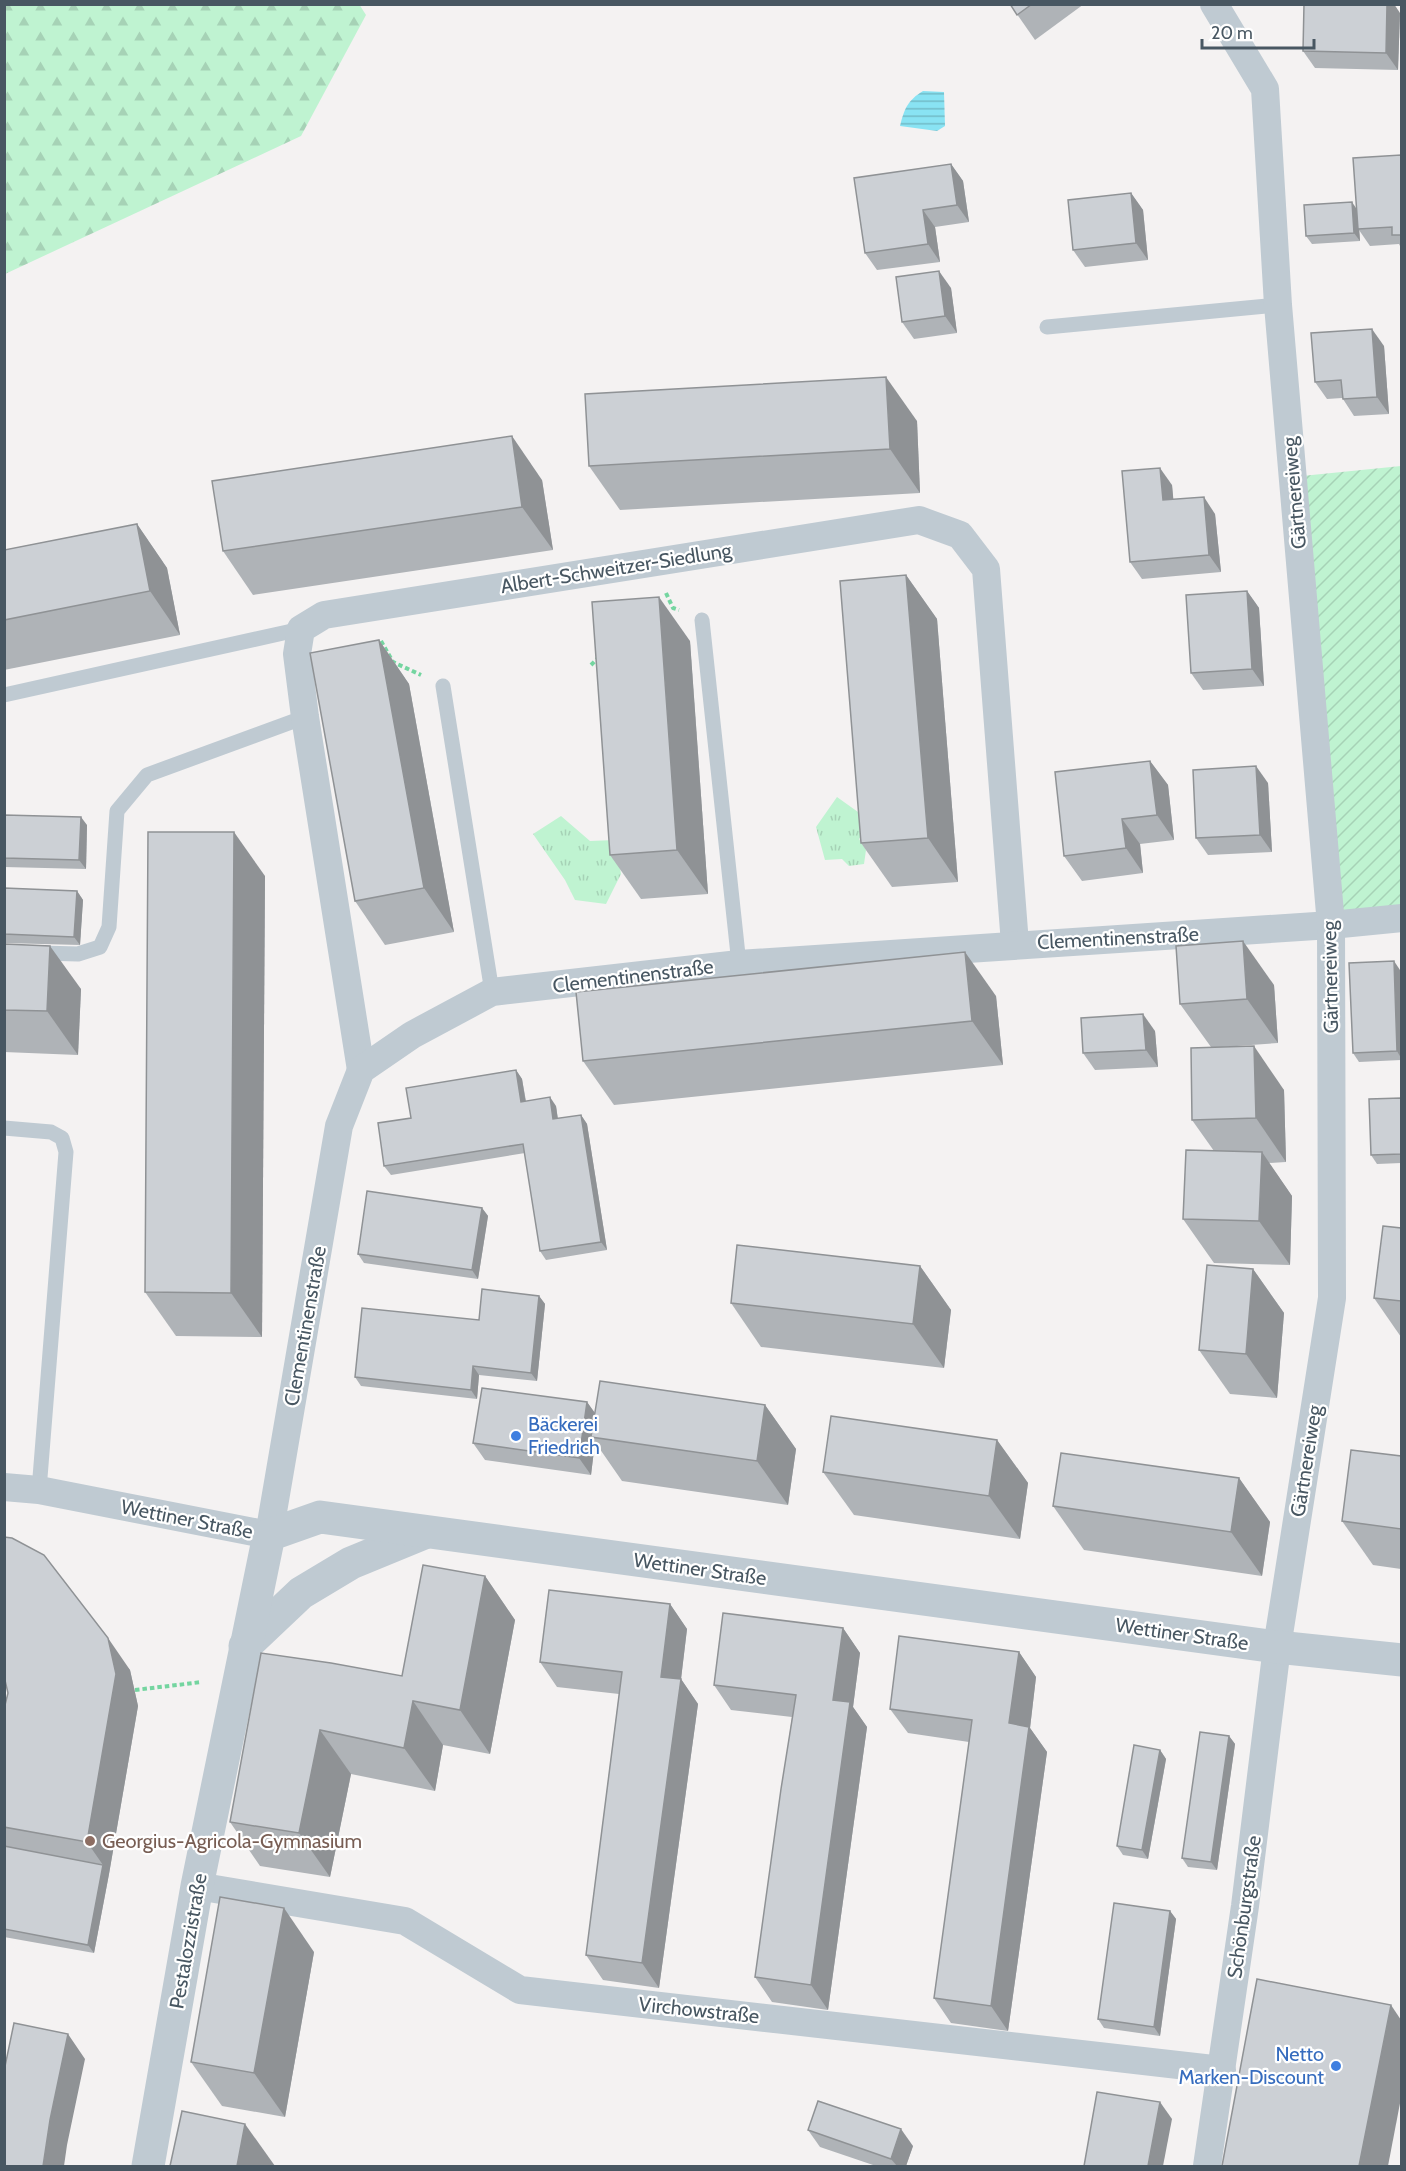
<svg xmlns="http://www.w3.org/2000/svg" width="1406" height="2171" viewBox="0 0 1406 2171" font-family="Cabin,sans-serif">
  <defs>
    <pattern id="forest-firs" width="22" height="20" patternUnits="userSpaceOnUse" patternTransform="scale(1.5)"><rect width="22" height="20" fill="#bff3d1"/><path d="M5 1l3.5 6h-7zM16 11l3.5 6h-7z" fill="#a6d2b6"/></pattern>
    <pattern id="park-tufts" width="24" height="20" patternUnits="userSpaceOnUse" patternTransform="scale(1.5)"><rect width="24" height="20" fill="#bff3d1"/><path d="M3 7l-1-3M5 7V3M7 7l1-3M15 17l-1-3M17 17v-4M19 17l1-3" fill="none" stroke="#a6d2b6"/></pattern>
    <pattern id="garden-furrows" width="10" height="10" patternUnits="userSpaceOnUse" patternTransform="scale(1.5)"><rect width="10" height="10" fill="#bff3d1"/><path d="M-1 1l2-2M0 10L10 0M9 11l2-2" fill="none" stroke="#a6d2b6"/></pattern>
    <pattern id="water-rules" width="6" height="5" patternUnits="userSpaceOnUse" patternTransform="scale(1.5)"><rect width="6" height="5" fill="#89e3f3"/><path d="M0 2.5h6" fill="none" stroke="#72bbc8"/></pattern>
  </defs>
  <rect width="100%" height="100%" fill="#f4f2f2"/>
  <path fill="url(#forest-firs)" d="M 359,4 L 366,15 L 301,136 L 5,274 L 5,5 Z"/>
  <g fill="url(#park-tufts)">
    <path d="M 837,797 L 872,822 L 859,839 L 866,850 L 864,864 L 849,866 L 842,859 L 825,860 L 816,827 Z"/>
    <path d="M 561,816 L 590,841 L 615,840 L 621,874 L 606,904 L 575,900 L 565,880 L 533,834 Z"/>
  </g>
  <path fill="url(#garden-furrows)" d="M 1401,466 L 1401,918 L 1331,925 L 1292,477 Z"/>
  <path fill="url(#water-rules)" d="M 923,91 L 944,92 L 945,126 L 937,131 L 900,126 C 904,109 908,100 923,91 Z"/>
  <g fill="none" stroke-linecap="round" stroke-linejoin="round">
    <g stroke="#74d5a0" stroke-width="4" stroke-dasharray="4.5 3" stroke-linecap="butt">
      <path d="M 666,593 L 673,608 L 679,610"/>
      <path d="M 381,641 L 393,662 L 421,675"/>
      <path d="M 591,665 L 598,658"/>
      <path d="M 135,1690 L 202,1682"/>
    </g>
    <g stroke="#bfcad2" stroke-width="15">
      <path d="M 1047,327 L 1278,305"/>
      <path d="M 702,620 L 739,964"/>
      <path d="M 443,686 L 492,992"/>
      <path d="M 4,695 L 301,629"/>
      <path d="M 4,952 L 78,954 L 100,947 L 109,927 L 117,811 L 147,775 L 305,717"/>
      <path d="M 4,1128 L 51,1132 L 62,1138 L 66,1152 L 39,1490"/>
    </g>
    <g stroke="#bfcad2" stroke-width="28">
      <path d="M 361,1070 L 305,717 L 297,654 L 301,629 L 324,615 L 919,520 L 960,535 L 986,569 L 1015,944"/>
      <path d="M 4,1487 L 39,1490 L 269,1535 L 339,1126 L 361,1070 L 412,1035 L 492,992 L 739,964 L 1331,925 L 1402,918"/>
      <path d="M 197,1886 L 405,1921 L 520,1990 L 1222,2070"/>
      <path d="M 1207,2166 L 1245,1906 L 1277,1647 L 1332,1298 L 1331,925 L 1278,305 L 1265,89 L 1214,4"/>
    </g>
    <g stroke="#bfcad2" stroke-width="33">
      <path d="M 245,1646 L 301,1593 L 351,1563 L 424,1533"/>
      <path d="M 148,2166 L 197,1886 L 269,1535 L 320,1517 L 1277,1647 L 1402,1660"/>
    </g>
  </g>
  <g fill="#afb3b7">
    <path d="M 1010,4 L 1084,4 L 1035,40 Z"/>
    <path d="M 1400,13 L 1398,70 L 1315,68 L 1303,51 Z"/>
    <path d="M 1401,155 L 1401,248 L 1399,244 L 1370,246 L 1359,230 L 1360,241 L 1312,244 L 1306,236 L 1357,209 Z"/>
    <path d="M 951,164 L 963,181 L 969,222 L 935,227 L 940,262 L 877,270 L 865,253 Z"/>
    <path d="M 1131,193 L 1143,210 L 1148,260 L 1085,267 L 1073,250 Z"/>
    <path d="M 951,288 L 957,333 L 914,339 L 902,322 Z"/>
    <path d="M 1384,346 L 1389,414 L 1354,416 L 1343,399 L 1342,398 L 1327,399 L 1315,382 Z"/>
    <path d="M 917,421 L 920,493 L 620,510 L 589,466 Z"/>
    <path d="M 542,480 L 553,550 L 253,595 L 223,551 Z"/>
    <path d="M 1172,485 L 1173,499 L 1215,514 L 1221,572 L 1142,579 L 1130,562 Z"/>
    <path d="M 137,524 L 167,568 L 180,635 L 4,670 L 4,550 Z"/>
    <path d="M 906,575 L 937,619 L 958,882 L 892,887 L 861,843 Z"/>
    <path d="M 1247,591 L 1259,608 L 1264,686 L 1203,690 L 1191,673 Z"/>
    <path d="M 379,640 L 409,684 L 454,932 L 385,945 L 355,901 Z"/>
    <path d="M 690,641 L 708,894 L 641,899 L 610,855 Z"/>
    <path d="M 1150,761 L 1168,785 L 1174,840 L 1140,844 L 1143,873 L 1082,881 L 1064,856 Z"/>
    <path d="M 1268,783 L 1272,852 L 1208,855 L 1196,838 Z"/>
    <path d="M 4,815 L 87,825 L 86,869 L 4,867 Z"/>
    <path d="M 265,876 L 262,1337 L 176,1336 L 145,1292 Z"/>
    <path d="M 4,888 L 77,891 L 83,900 L 80,945 L 4,943 Z"/>
    <path d="M 4,944 L 81,989 L 78,1055 L 4,1052 Z"/>
    <path d="M 1400,970 L 1401,1015 L 1401,1060 L 1359,1062 L 1353,1053 Z"/>
    <path d="M 1274,985 L 1278,1043 L 1223,1047 L 1284,1090 L 1286,1162 L 1269,1163 L 1292,1196 L 1290,1265 L 1214,1263 L 1183,1219 L 1214,1151 L 1192,1120 L 1211,1047 L 1180,1004 Z"/>
    <path d="M 996,996 L 1003,1065 L 614,1105 L 583,1061 Z"/>
    <path d="M 1155,1031 L 1158,1067 L 1095,1070 L 1083,1053 Z"/>
    <path d="M 516,1070 L 522,1079 L 526,1101 L 556,1106 L 558,1119 L 581,1115 L 587,1124 L 607,1250 L 546,1260 L 540,1251 L 525,1153 L 391,1175 L 384,1166 L 411,1118 Z"/>
    <path d="M 1401,1098 L 1401,1163 L 1377,1164 L 1371,1155 Z"/>
    <path d="M 482,1208 L 488,1216 L 478,1279 L 364,1263 L 358,1254 Z"/>
    <path d="M 1401,1228 L 1401,1337 L 1374,1298 Z"/>
    <path d="M 920,1266 L 951,1310 L 944,1368 L 761,1347 L 731,1303 Z"/>
    <path d="M 1253,1269 L 1284,1313 L 1277,1398 L 1230,1394 L 1199,1350 Z"/>
    <path d="M 539,1296 L 545,1304 L 537,1381 L 479,1375 L 477,1399 L 361,1386 L 355,1377 Z"/>
    <path d="M 587,1402 L 595,1413 L 765,1405 L 796,1449 L 788,1505 L 622,1481 L 595,1442 L 591,1475 L 485,1460 L 473,1443 Z"/>
    <path d="M 997,1440 L 1028,1483 L 1020,1539 L 854,1515 L 823,1472 Z"/>
    <path d="M 1401,1456 L 1401,1569 L 1373,1565 L 1342,1521 Z"/>
    <path d="M 1239,1478 L 1270,1522 L 1262,1576 L 1084,1550 L 1053,1506 Z"/>
    <path d="M 4,1537 L 130,1670 L 138,1706 L 109,1874 L 94,1953 L 4,1937 L 4,1709 L 8,1693 L 4,1678 Z"/>
    <path d="M 485,1576 L 515,1620 L 490,1754 L 443,1745 L 435,1791 L 351,1774 L 330,1877 L 260,1866 L 230,1822 L 261,1653 L 402,1676 Z"/>
    <path d="M 670,1604 L 687,1629 L 681,1679 L 698,1704 L 659,1988 L 603,1980 L 586,1955 L 619,1694 L 557,1687 L 540,1662 Z"/>
    <path d="M 843,1628 L 860,1653 L 853,1707 L 867,1727 L 828,2010 L 772,2002 L 755,1977 L 792,1717 L 731,1710 L 714,1685 Z"/>
    <path d="M 1019,1652 L 1036,1677 L 1030,1728 L 1047,1752 L 1008,2031 L 951,2023 L 934,1998 L 969,1742 L 908,1733 L 890,1709 Z"/>
    <path d="M 1229,1736 L 1235,1744 L 1217,1870 L 1188,1867 L 1182,1858 Z"/>
    <path d="M 1160,1750 L 1166,1759 L 1148,1859 L 1123,1855 L 1117,1846 Z"/>
    <path d="M 1170,1911 L 1176,1919 L 1160,2036 L 1104,2028 L 1098,2019 Z"/>
    <path d="M 314,1952 L 285,2117 L 222,2106 L 191,2062 Z"/>
    <path d="M 808,2130 L 913,2146 L 906,2166 L 876,2166 L 820,2147 Z"/>
  </g>
  <g fill="#8f9295">
    <path d="M 1387,4 L 1394,4 L 1400,13 L 1398,70 L 1386,53 Z"/>
    <path d="M 951,164 L 963,181 L 969,222 L 957,205 Z"/>
    <path d="M 1131,193 L 1143,210 L 1148,260 L 1136,243 Z"/>
    <path d="M 1352,202 L 1358,211 L 1360,241 L 1354,233 Z"/>
    <path d="M 923,210 L 935,227 L 940,262 L 928,244 Z"/>
    <path d="M 939,271 L 951,288 L 957,333 L 945,316 Z"/>
    <path d="M 1372,329 L 1384,346 L 1389,414 L 1377,397 Z"/>
    <path d="M 886,377 L 917,421 L 920,493 L 890,449 Z"/>
    <path d="M 512,436 L 542,480 L 553,550 L 522,507 Z"/>
    <path d="M 1160,468 L 1172,485 L 1175,517 L 1163,500 Z"/>
    <path d="M 1204,497 L 1215,514 L 1221,572 L 1209,555 Z"/>
    <path d="M 137,524 L 167,568 L 180,635 L 150,591 Z"/>
    <path d="M 906,575 L 937,619 L 958,882 L 928,838 Z"/>
    <path d="M 1247,591 L 1259,608 L 1264,686 L 1252,669 Z"/>
    <path d="M 659,597 L 690,641 L 708,894 L 677,850 Z"/>
    <path d="M 379,640 L 409,684 L 454,932 L 424,888 Z"/>
    <path d="M 1150,761 L 1168,785 L 1174,840 L 1157,815 Z"/>
    <path d="M 1256,766 L 1268,783 L 1272,852 L 1260,835 Z"/>
    <path d="M 81,817 L 87,825 L 86,869 L 79,860 Z"/>
    <path d="M 1122,819 L 1140,844 L 1143,873 L 1126,848 Z"/>
    <path d="M 234,832 L 265,876 L 262,1337 L 231,1293 Z"/>
    <path d="M 77,891 L 83,900 L 80,945 L 74,937 Z"/>
    <path d="M 1243,941 L 1274,985 L 1278,1043 L 1247,999 Z"/>
    <path d="M 50,946 L 81,989 L 78,1055 L 47,1011 Z"/>
    <path d="M 965,952 L 996,996 L 1003,1065 L 972,1021 Z"/>
    <path d="M 1394,961 L 1400,970 L 1401,1015 L 1401,1058 L 1397,1051 Z"/>
    <path d="M 1143,1014 L 1155,1031 L 1158,1067 L 1146,1050 Z"/>
    <path d="M 1254,1046 L 1284,1090 L 1286,1162 L 1256,1118 Z"/>
    <path d="M 516,1070 L 522,1079 L 527,1110 L 521,1102 Z"/>
    <path d="M 550,1097 L 556,1106 L 559,1128 L 553,1119 Z"/>
    <path d="M 581,1115 L 587,1124 L 607,1250 L 601,1242 Z"/>
    <path d="M 1262,1152 L 1292,1196 L 1290,1265 L 1259,1221 Z"/>
    <path d="M 482,1208 L 488,1216 L 478,1279 L 472,1270 Z"/>
    <path d="M 920,1266 L 951,1310 L 944,1368 L 913,1324 Z"/>
    <path d="M 1253,1269 L 1284,1313 L 1277,1398 L 1246,1354 Z"/>
    <path d="M 539,1296 L 545,1304 L 537,1381 L 531,1373 Z"/>
    <path d="M 473,1366 L 479,1375 L 477,1399 L 471,1390 Z"/>
    <path d="M 587,1402 L 599,1419 L 591,1437 L 595,1442 L 591,1475 L 579,1458 Z"/>
    <path d="M 765,1405 L 796,1449 L 788,1505 L 757,1461 Z"/>
    <path d="M 997,1440 L 1028,1483 L 1020,1539 L 989,1496 Z"/>
    <path d="M 1239,1478 L 1270,1522 L 1262,1576 L 1231,1532 Z"/>
    <path d="M 485,1576 L 515,1620 L 490,1754 L 460,1710 Z"/>
    <path d="M 670,1604 L 687,1629 L 681,1679 L 698,1704 L 659,1988 L 642,1963 L 661,1677 Z"/>
    <path d="M 843,1628 L 860,1653 L 853,1707 L 867,1727 L 828,2010 L 811,1985 L 833,1700 Z"/>
    <path d="M 108,1638 L 130,1670 L 138,1706 L 109,1874 L 94,1953 L 88,1945 L 103,1865 L 87,1842 Z"/>
    <path d="M 1019,1652 L 1036,1677 L 1030,1728 L 1047,1752 L 1008,2031 L 991,2006 L 1009,1723 Z"/>
    <path d="M 413,1701 L 443,1745 L 435,1791 L 404,1748 Z"/>
    <path d="M 320,1730 L 351,1774 L 330,1877 L 299,1833 Z"/>
    <path d="M 1229,1736 L 1235,1744 L 1217,1870 L 1211,1862 Z"/>
    <path d="M 1160,1750 L 1166,1759 L 1148,1859 L 1142,1850 Z"/>
    <path d="M 284,1908 L 314,1952 L 285,2117 L 254,2073 Z"/>
    <path d="M 1170,1911 L 1176,1919 L 1160,2036 L 1154,2027 Z"/>
    <path d="M 1391,2005 L 1401,2020 L 1401,2098 L 1388,2166 L 1359,2166 Z"/>
    <path d="M 68,2034 L 85,2059 L 67,2145 L 64,2166 L 43,2166 L 50,2120 Z"/>
    <path d="M 1160,2102 L 1172,2119 L 1163,2166 L 1148,2166 Z"/>
    <path d="M 245,2124 L 275,2166 L 237,2166 Z"/>
    <path d="M 901,2129 L 913,2146 L 906,2166 L 897,2166 L 891,2159 Z"/>
  </g>
  <g fill="#ccd0d5" stroke="#8f9295" stroke-width="1.5">
    <path d="M 1010,4 L 1032,4 L 1017,15 Z"/>
    <path d="M 1304,4 L 1387,4 L 1386,53 L 1303,51 Z"/>
    <path d="M 1401,155 L 1401,235 L 1392,235 L 1392,227 L 1358,229 L 1353,158 Z"/>
    <path d="M 951,164 L 957,205 L 923,210 L 928,244 L 865,253 L 854,178 Z"/>
    <path d="M 1131,193 L 1136,243 L 1073,250 L 1068,200 Z"/>
    <path d="M 1352,202 L 1354,233 L 1306,236 L 1304,205 Z"/>
    <path d="M 939,271 L 945,316 L 902,322 L 896,277 Z"/>
    <path d="M 1372,329 L 1377,397 L 1343,399 L 1341,380 L 1315,382 L 1311,333 Z"/>
    <path d="M 886,377 L 890,449 L 589,466 L 585,394 Z"/>
    <path d="M 512,436 L 522,507 L 223,551 L 212,481 Z"/>
    <path d="M 1160,468 L 1163,500 L 1204,497 L 1209,555 L 1130,562 L 1122,471 Z"/>
    <path d="M 137,524 L 150,591 L 4,620 L 4,550 Z"/>
    <path d="M 906,575 L 928,838 L 861,843 L 840,581 Z"/>
    <path d="M 1247,591 L 1252,669 L 1191,673 L 1186,595 Z"/>
    <path d="M 659,597 L 677,850 L 610,855 L 592,602 Z"/>
    <path d="M 379,640 L 424,888 L 355,901 L 310,653 Z"/>
    <path d="M 1150,761 L 1157,815 L 1122,819 L 1126,848 L 1064,856 L 1055,772 Z"/>
    <path d="M 1256,766 L 1260,835 L 1196,838 L 1193,770 Z"/>
    <path d="M 4,815 L 81,817 L 79,860 L 4,858 Z"/>
    <path d="M 148,832 L 234,832 L 231,1293 L 145,1292 Z"/>
    <path d="M 4,888 L 77,891 L 74,937 L 4,934 Z"/>
    <path d="M 1243,941 L 1247,999 L 1180,1004 L 1176,946 Z"/>
    <path d="M 4,944 L 50,946 L 47,1011 L 4,1010 Z"/>
    <path d="M 965,952 L 972,1021 L 583,1061 L 576,992 Z"/>
    <path d="M 1394,961 L 1397,1051 L 1353,1053 L 1349,963 Z"/>
    <path d="M 1143,1014 L 1146,1050 L 1083,1053 L 1081,1018 Z"/>
    <path d="M 1254,1046 L 1256,1118 L 1192,1120 L 1191,1048 Z"/>
    <path d="M 516,1070 L 521,1102 L 550,1097 L 553,1119 L 581,1115 L 601,1242 L 540,1251 L 523,1144 L 384,1166 L 378,1123 L 411,1118 L 406,1088 Z"/>
    <path d="M 1401,1098 L 1401,1154 L 1371,1155 L 1369,1099 Z"/>
    <path d="M 1186,1150 L 1262,1152 L 1259,1221 L 1183,1219 Z"/>
    <path d="M 367,1191 L 482,1208 L 472,1270 L 358,1254 Z"/>
    <path d="M 1383,1226 L 1401,1228 L 1401,1301 L 1374,1298 Z"/>
    <path d="M 737,1245 L 920,1266 L 913,1324 L 731,1303 Z"/>
    <path d="M 1207,1265 L 1253,1269 L 1246,1354 L 1199,1350 Z"/>
    <path d="M 482,1289 L 539,1296 L 531,1373 L 473,1366 L 471,1390 L 355,1377 L 362,1308 L 479,1320 Z"/>
    <path d="M 600,1381 L 765,1405 L 757,1461 L 591,1437 Z"/>
    <path d="M 482,1388 L 587,1402 L 579,1458 L 473,1443 Z"/>
    <path d="M 831,1416 L 997,1440 L 989,1496 L 823,1472 Z"/>
    <path d="M 1351,1450 L 1401,1456 L 1401,1529 L 1342,1521 Z"/>
    <path d="M 1061,1453 L 1239,1478 L 1231,1532 L 1053,1506 Z"/>
    <path d="M 4,1537 L 12,1538 L 44,1555 L 108,1638 L 116,1674 L 87,1842 L 4,1827 L 4,1709 L 8,1693 L 4,1676 Z"/>
    <path d="M 423,1565 L 485,1576 L 460,1710 L 413,1701 L 404,1748 L 320,1730 L 299,1833 L 230,1822 L 261,1653 L 331,1663 L 402,1676 Z"/>
    <path d="M 549,1590 L 670,1604 L 661,1677 L 681,1679 L 642,1963 L 586,1955 L 622,1672 L 540,1662 Z"/>
    <path d="M 723,1613 L 843,1628 L 833,1700 L 850,1702 L 811,1985 L 755,1977 L 781,1789 L 796,1695 L 714,1685 Z"/>
    <path d="M 899,1636 L 1019,1652 L 1009,1723 L 1029,1727 L 991,2006 L 934,1998 L 972,1720 L 890,1709 Z"/>
    <path d="M 1200,1732 L 1229,1736 L 1211,1862 L 1182,1858 Z"/>
    <path d="M 1134,1745 L 1160,1750 L 1142,1850 L 1117,1846 Z"/>
    <path d="M 4,1846 L 103,1865 L 88,1945 L 4,1929 Z"/>
    <path d="M 220,1897 L 284,1908 L 254,2073 L 191,2062 Z"/>
    <path d="M 1114,1903 L 1170,1911 L 1154,2027 L 1098,2019 Z"/>
    <path d="M 1257,1979 L 1391,2005 L 1359,2166 L 1222,2166 Z"/>
    <path d="M 14,2023 L 68,2034 L 50,2120 L 43,2166 L 4,2166 L 4,2071 Z"/>
    <path d="M 1097,2092 L 1160,2102 L 1148,2166 L 1084,2166 Z"/>
    <path d="M 818,2101 L 901,2129 L 891,2159 L 808,2130 Z"/>
    <path d="M 182,2111 L 245,2124 L 237,2166 L 170,2166 Z"/>
  </g>
  <g fill="#3f7fe0" stroke="#fff" stroke-width="2">
    <circle cx="516" cy="1436" r="6"/>
    <circle cx="1336" cy="2066" r="6"/>
  </g>
  <circle fill="#8d6e63" stroke="#fff" stroke-width="2" cx="90" cy="1841" r="6"/>
  <g text-anchor="middle" dominant-baseline="central" stroke-width="4.5" stroke-linejoin="round" paint-order="stroke">
    <g font-size="20" fill="#485762" stroke="#fff">
      <text transform="translate(1294 493) rotate(-95)">Gärtnereiweg</text>
      <text transform="translate(616 568) rotate(-9)">Albert-Schweitzer-Siedlung</text>
      <text transform="translate(1118 938) rotate(-3)">Clementinenstraße</text>
      <text transform="translate(633 976) rotate(-7)">Clementinenstraße</text>
      <text transform="translate(1330 977) rotate(-91)">Gärtnereiweg</text>
      <text transform="translate(305 1326) rotate(-80)">Clementinenstraße</text>
      <text transform="translate(1306 1461) rotate(-81)">Gärtnereiweg</text>
      <text transform="translate(187 1519) rotate(11)">Wettiner Straße</text>
      <text transform="translate(700 1569) rotate(8)">Wettiner Straße</text>
      <text transform="translate(1182 1634) rotate(8)">Wettiner Straße</text>
      <text transform="translate(1244 1907) rotate(-82)">Schönburgstraße</text>
      <text transform="translate(188 1941) rotate(-80)">Pestalozzistraße</text>
      <text transform="translate(699 2010) rotate(6)">Virchowstraße</text>
    </g>
    <g font-size="20" fill="#366cbe" stroke="#fff" text-anchor="start">
      <text x="528" y="1424">Bäckerei<tspan x="528" dy="23">Friedrich</tspan></text>
      <text x="1324" y="2054" text-anchor="end">Netto<tspan x="1324" dy="23">Marken-Discount</tspan></text>
    </g>
    <g font-size="20" fill="#785e54" stroke="#fff" text-anchor="start">
      <text x="102" y="1841">Georgius-Agricola-Gymnasium</text>
    </g>
  </g>
  <rect width="1406" height="2171" fill="none" stroke="#485762" stroke-width="12"/>
  <path d="M1202 39v9h112v-9" fill="none" stroke="#485762" stroke-width="3"/>
  <text x="1211" y="39" font-size="18" fill="#485762" stroke="#ffffff" stroke-width="4.5" paint-order="stroke">20 m</text>
</svg>
